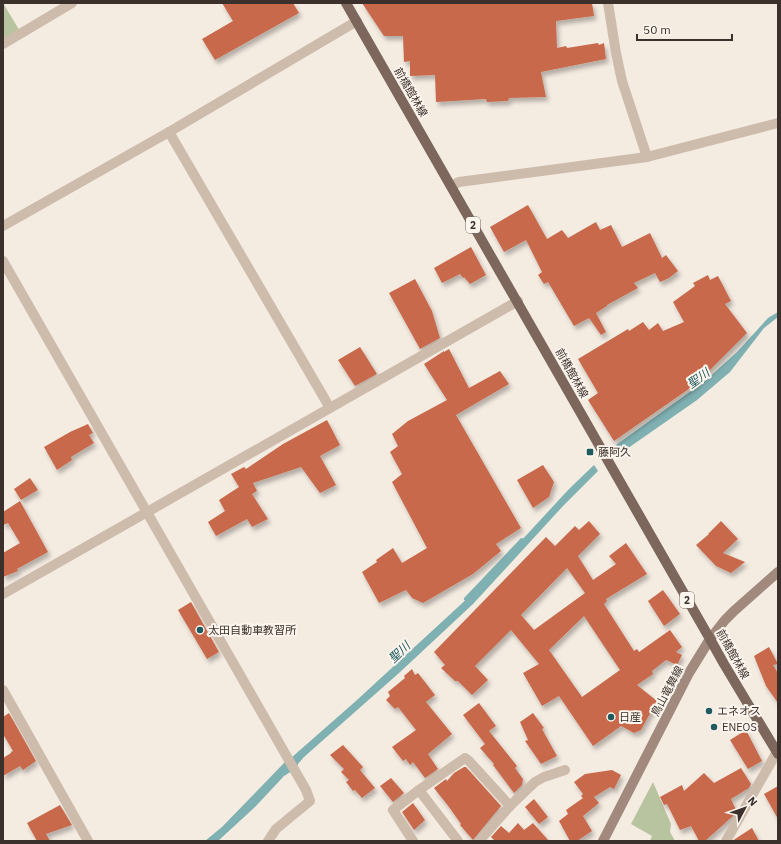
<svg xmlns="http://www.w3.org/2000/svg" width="781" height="844" viewBox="0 0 781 844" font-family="'IBM Plex Sans','Noto Sans JP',sans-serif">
  <defs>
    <filter id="shadow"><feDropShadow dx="2.5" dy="4" stdDeviation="2" flood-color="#0004"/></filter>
  </defs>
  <rect width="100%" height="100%" fill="#f4ebe1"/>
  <g fill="#b8c4a0">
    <path d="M 3,3 L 21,33 L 3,40 Z"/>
    <path d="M 653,782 L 671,824 L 670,832 L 675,841 L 650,841 L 652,836 L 631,824 Z"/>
  </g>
  <g fill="#7fb0b2">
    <path d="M 778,312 L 778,317 L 764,328 L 730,372 L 697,400 L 621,453 L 616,445 L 705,381 L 737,352 L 768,318 Z"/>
    <path d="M 594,465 L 598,471 L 563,506 L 473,604 L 399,673 L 304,757 L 298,764 L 297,768 L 291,758 L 357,700 L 470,596 L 569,489 Z"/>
    <path d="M 285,762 L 292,771 L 284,776 L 255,807 L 218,841 L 205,841 L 222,827 Z"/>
  </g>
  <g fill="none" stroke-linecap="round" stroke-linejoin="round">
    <path stroke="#7fb0b2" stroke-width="4" d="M 466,599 L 522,540"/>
  </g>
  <g fill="#c8694b" fill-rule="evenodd" filter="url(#shadow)">
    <path d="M 222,3 L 293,3 L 299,13 L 215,60 L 202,39 L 233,21 Z"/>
    <path d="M 362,3 L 592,3 L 594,16 L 556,21 L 557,48 L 566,46 L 567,48 L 598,43 L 599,45 L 604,43 L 606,59 L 541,72 L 546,97 L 509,98 L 508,101 L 487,102 L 486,99 L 436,102 L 435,75 L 410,76 L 410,61 L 404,62 L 403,36 L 384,36 Z"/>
    <path d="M 528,205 L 547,239 L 562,230 L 568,238 L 596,222 L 600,230 L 611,225 L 622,247 L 650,233 L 662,258 L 666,255 L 678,271 L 669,278 L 660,282 L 655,273 L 634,283 L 638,288 L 607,305 L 607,306 L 596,313 L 606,332 L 601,335 L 589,318 L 574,326 L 548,282 L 544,284 L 538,275 L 542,272 L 526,240 L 504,252 L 490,227 Z"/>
    <path d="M 471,247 L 486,275 L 470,284 L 464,277 L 463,278 L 460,274 L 442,283 L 434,268 Z"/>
    <path d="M 708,275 L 710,280 L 718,276 L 731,301 L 725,304 L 747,333 L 696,384 L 614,441 L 588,400 L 598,393 L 578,359 L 628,329 L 629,331 L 643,322 L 649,330 L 658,323 L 663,331 L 684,322 L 673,302 L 695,286 L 693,283 Z"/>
    <path d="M 415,279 L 432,311 L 440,338 L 420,349 L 389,293 Z"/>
    <path d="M 360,347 L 377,374 L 355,386 L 338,360 Z"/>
    <path d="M 449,349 L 469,388 L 500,371 L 509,384 L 456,415 L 521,528 L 496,544 L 501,551 L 473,574 L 423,603 L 412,598 L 406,590 L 379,603 L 362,572 L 377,562 L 376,560 L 393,548 L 402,563 L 427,548 L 392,482 L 402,474 L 390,452 L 398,446 L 392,434 L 408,421 L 447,400 L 424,364 L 444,351 L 444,352 Z"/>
    <path d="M 327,420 L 340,445 L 320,456 L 336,485 L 320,493 L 301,467 L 253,483 L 257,491 L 252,494 L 268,519 L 252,527 L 247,519 L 216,536 L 208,522 L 225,511 L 219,500 L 239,487 L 231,474 L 244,467 L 246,469 L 283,444 Z"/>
    <path d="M 88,424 L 93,433 L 89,435 L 94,443 L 71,457 L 72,460 L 57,470 L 44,447 L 70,432 Z"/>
    <path d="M 543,465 L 554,482 L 549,497 L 533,508 L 517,480 Z"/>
    <path d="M 30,478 L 38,490 L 21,500 L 14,489 Z"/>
    <path d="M 20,501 L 48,552 L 17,569 L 18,571 L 3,577 L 3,553 L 20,543 L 8,523 L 3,525 L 3,512 Z"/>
    <path d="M 589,521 L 600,534 L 578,556 L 593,580 L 616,564 L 609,556 L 626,543 L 647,574 L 606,599 L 607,601 L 604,604 L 634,651 L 637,649 L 639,652 L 670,630 L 682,647 L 676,652 L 682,655 L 677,665 L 666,660 L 652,671 L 653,674 L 637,685 L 657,701 L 641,730 L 634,733 L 621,726 L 593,746 L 559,696 L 542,706 L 523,673 L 539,664 L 511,630 L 475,666 L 488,680 L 472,695 L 458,681 L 455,681 L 441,668 L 445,665 L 434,652 L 546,537 L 555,546 L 575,526 L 579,530 ZM 567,568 L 585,593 L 534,630 L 521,615 ZM 584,616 L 620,670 L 582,697 L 549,650 Z"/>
    <path d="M 721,521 L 738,539 L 723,553 L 745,562 L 731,573 L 716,566 L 696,545 L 709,534 L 708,534 Z"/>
    <path d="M 663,590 L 680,614 L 664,626 L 648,601 Z"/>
    <path d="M 191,602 L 219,652 L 207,659 L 178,610 Z"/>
    <path d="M 769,647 L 778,664 L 773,665 L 778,673 L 778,703 L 766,686 L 754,656 Z"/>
    <path d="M 412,669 L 415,675 L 418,673 L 435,695 L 426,702 L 452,734 L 428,754 L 438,769 L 425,778 L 413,762 L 410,765 L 406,759 L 403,761 L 392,747 L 416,730 L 398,707 L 395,709 L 386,700 L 390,696 L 388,692 L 405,678 L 404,676 Z"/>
    <path d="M 479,703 L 496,726 L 489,731 L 517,766 L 515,768 L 523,779 L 522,785 L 514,793 L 493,765 L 494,764 L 480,748 L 485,744 L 463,715 Z"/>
    <path d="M 9,713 L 36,761 L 23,770 L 20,766 L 3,776 L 3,758 L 11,753 L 11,752 L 13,751 L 3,734 L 3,717 Z"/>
    <path d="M 533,713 L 544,728 L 542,729 L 557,756 L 541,764 L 525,741 L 528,740 L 520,722 Z"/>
    <path d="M 746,730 L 762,761 L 748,769 L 730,740 Z"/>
    <path d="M 343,745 L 363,767 L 360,770 L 375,788 L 362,798 L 355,790 L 353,791 L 346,782 L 349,780 L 341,772 L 344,769 L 330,755 Z"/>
    <path d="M 464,767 L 466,767 L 501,806 L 473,840 L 460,825 L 461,824 L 449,807 L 434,788 L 446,779 L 447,781 L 454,773 Z"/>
    <path d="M 741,768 L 751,784 L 749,788 L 731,799 L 736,810 L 733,816 L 705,841 L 699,841 L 691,826 L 680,830 L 667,804 L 664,805 L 660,797 L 682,785 L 684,791 L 704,773 L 714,783 Z"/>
    <path d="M 612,770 L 621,775 L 614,789 L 610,787 L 594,797 L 599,803 L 583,816 L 592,831 L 577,841 L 570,841 L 559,821 L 568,814 L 566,810 L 583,798 L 581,796 L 583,794 L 574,782 L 585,774 Z"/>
    <path d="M 391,778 L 404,793 L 393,802 L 380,786 Z"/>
    <path d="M 778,786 L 778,819 L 764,794 Z"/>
    <path d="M 534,799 L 548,817 L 539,824 L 525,807 Z"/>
    <path d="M 413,803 L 425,820 L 414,830 L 402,812 Z"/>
    <path d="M 60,805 L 72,825 L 46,834 L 50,841 L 37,841 L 27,823 Z"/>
    <path d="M 518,823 L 524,830 L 533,823 L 549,841 L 495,841 L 491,837 L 501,826 L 509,833 Z"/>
    <path d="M 752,828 L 759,841 L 733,841 L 735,839 Z"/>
  </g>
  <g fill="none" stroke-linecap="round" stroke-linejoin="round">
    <g stroke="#cdbbac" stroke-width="10">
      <path d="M 608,3 L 616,53 L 622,81 L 647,157"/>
      <path d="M 3,44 L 72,3"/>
      <path d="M 169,132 L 330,408"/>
      <path d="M 451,186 L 459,182 L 647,157 L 778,123"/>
      <path d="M 3,226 L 169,132 L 357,21"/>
      <path d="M 3,261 L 306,790 L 310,801 L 276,829 L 268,841"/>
      <path d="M 3,594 L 518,301"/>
      <path d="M 3,690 L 88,841"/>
      <path d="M 419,790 L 458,841"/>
      <path d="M 413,841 L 393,810 L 419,790 L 465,758 L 469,761 L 510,806"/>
      <path d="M 479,841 L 510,806 L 535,782 L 544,777 L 565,770"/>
      <path d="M 726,841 L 778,750"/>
    </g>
    <path stroke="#a18a7d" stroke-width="10" d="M 603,841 L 689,673 L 710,639 L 725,620 L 734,611 L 778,572"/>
    <path stroke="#7d675c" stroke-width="10" d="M 346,3 L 710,639 L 724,664 L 778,754"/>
  </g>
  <g fill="#1f5a5e" stroke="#fbf5ee" stroke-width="1.5">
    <rect x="586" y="448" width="8" height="8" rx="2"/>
    <circle cx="200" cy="630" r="4"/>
    <circle cx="709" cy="711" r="4"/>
    <circle cx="611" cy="717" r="4"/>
    <circle cx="714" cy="727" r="4"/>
  </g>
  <g text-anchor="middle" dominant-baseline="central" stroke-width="4" stroke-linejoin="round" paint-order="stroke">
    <g fill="#fbf5ee" stroke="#756b66" stroke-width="1">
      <rect x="466" y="217" width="14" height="16" rx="3"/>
      <rect x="680" y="592" width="14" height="16" rx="3"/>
    </g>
    <g font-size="10" font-weight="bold" fill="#3b302b">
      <text x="473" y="225">2</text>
      <text x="687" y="600">2</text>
    </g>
    <g font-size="11" fill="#3b302b" stroke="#fbf5ee">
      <text transform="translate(411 92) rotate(60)">前橋館林線</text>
      <text transform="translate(572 373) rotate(61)">前橋館林線</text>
      <text transform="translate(733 654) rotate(61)">前橋館林線</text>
      <text transform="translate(667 691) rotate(-62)">鳥山竜舞線</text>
    </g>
    <g font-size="11" fill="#3b302b" stroke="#fbf5ee" text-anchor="start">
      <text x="598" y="452">藤阿久</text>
      <text x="208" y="630">太田自動車教習所</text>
      <text x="717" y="711">エネオス</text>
      <text x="619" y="717">日産</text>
      <text x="722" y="727">ENEOS</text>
    </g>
    <g font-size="12" font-style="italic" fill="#1f5a5e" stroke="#fbf5ee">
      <text transform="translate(698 378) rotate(-36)">聖川</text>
      <text transform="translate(399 652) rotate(-44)">聖川</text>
    </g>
  </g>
  <rect width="781" height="844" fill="none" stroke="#3b302b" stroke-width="8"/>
  <g transform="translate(745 808) rotate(49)" stroke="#fbf5ee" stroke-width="3" paint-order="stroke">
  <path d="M0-3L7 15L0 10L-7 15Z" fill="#3b302b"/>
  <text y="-6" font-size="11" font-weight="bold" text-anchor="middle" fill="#3b302b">N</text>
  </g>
  <path d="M637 34v6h95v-6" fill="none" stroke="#3b302b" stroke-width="2"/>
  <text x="643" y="34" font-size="12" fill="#3b302b" stroke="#fbf5ee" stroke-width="3" paint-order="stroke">50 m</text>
</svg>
